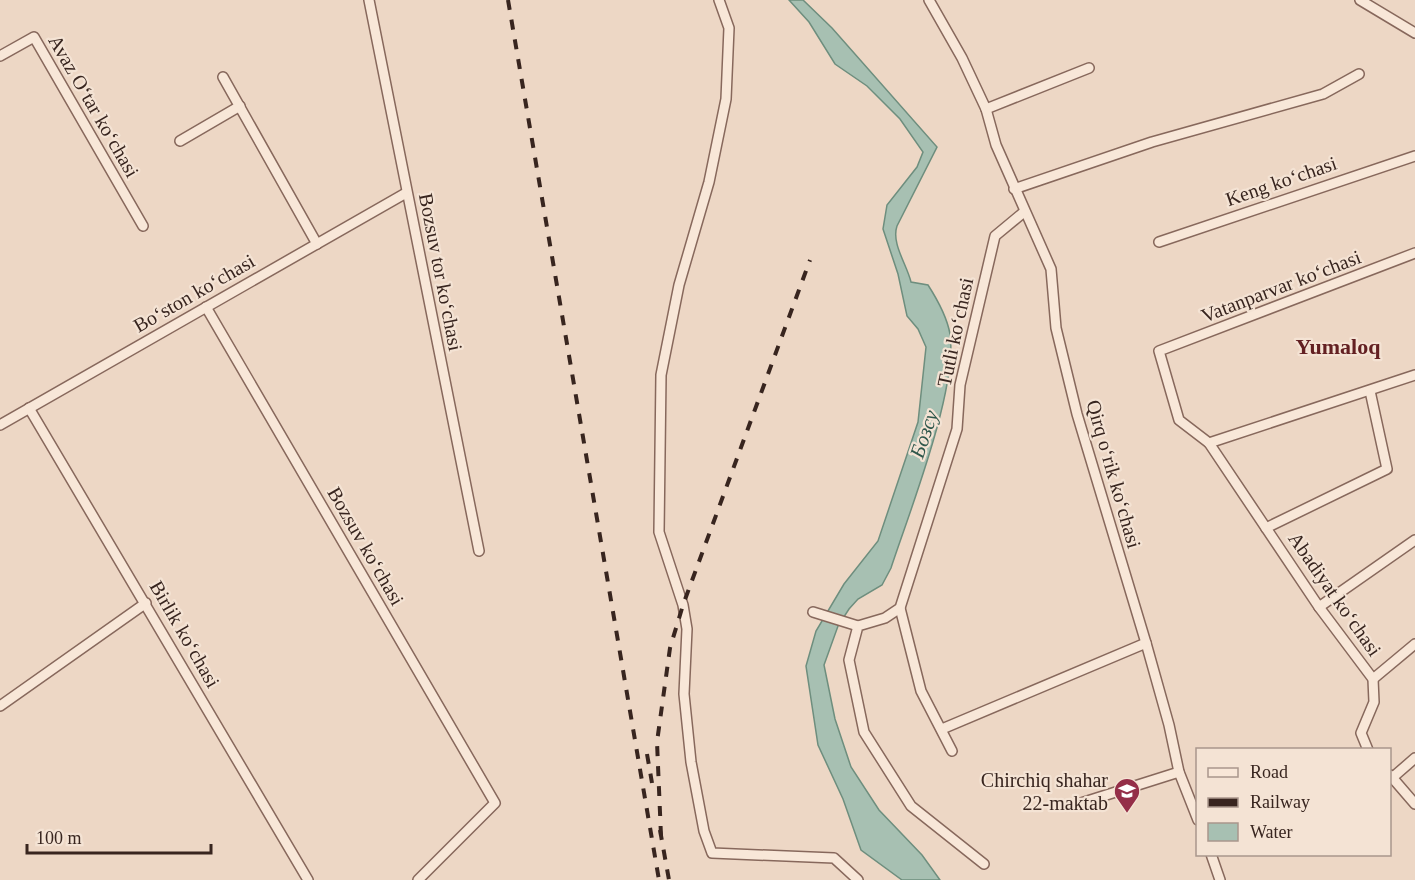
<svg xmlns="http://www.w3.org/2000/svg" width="1415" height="880" viewBox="0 0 1415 880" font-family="Georgia,serif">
  <rect width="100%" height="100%" fill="#edd7c5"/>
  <path fill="#a7c0b2" stroke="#6e8e7e" stroke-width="1.5" d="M 789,0 L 803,0 L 832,28 L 937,147 L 897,226 C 891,243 907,265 911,282 L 928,285 C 937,299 947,317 950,334 C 958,389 909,513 891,568 L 882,585 L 858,599 L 849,609 L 838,626 L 824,665 L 835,719 L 851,767 L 879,810 L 922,855 L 940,880 L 902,880 L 861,850 L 843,799 L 818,745 L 806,666 L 816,631 L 844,584 L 878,541 L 918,422 L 926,347 L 918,329 L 907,316 L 898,274 L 883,229 L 887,205 L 917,167 L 923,152 L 900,119 L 867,86 L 835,64 L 809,22 Z"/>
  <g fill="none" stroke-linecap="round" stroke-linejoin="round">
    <g stroke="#87685c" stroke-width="12">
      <g id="street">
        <path d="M 369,0 L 479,551"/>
        <path d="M 719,0 L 729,28 L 726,99 L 709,182 L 679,285 L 661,375 L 659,532 L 683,605 L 687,629 L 684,694 L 691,762 L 704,831 L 712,853 L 834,858 L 858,880"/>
        <path d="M 929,0 L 962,58 L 986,109 L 996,145 L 1051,269 L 1056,328 L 1077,414 L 1146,643 L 1169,725 L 1179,772 L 1198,820"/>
        <path d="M 1360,0 L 1415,33"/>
        <path d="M 0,56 L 34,37 L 143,226"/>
        <path d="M 223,77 L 317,244"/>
        <path d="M 986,109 L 1089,68"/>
        <path d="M 180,141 L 240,106"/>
        <path d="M 1014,189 L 1152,142 L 1323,94 L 1359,74"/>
        <path d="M 1159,242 L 1415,156"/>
        <path d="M 206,307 L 495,803 L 418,880"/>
        <path d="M 29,408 L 308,880"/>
        <path d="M 0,425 L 406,193"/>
        <path d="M 1209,443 L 1415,375"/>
        <path d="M 1266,528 L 1387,469 L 1370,391"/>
        <path d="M 1319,607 L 1415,540"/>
        <path d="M 900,608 L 921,691 L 952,751"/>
        <path d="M 813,612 L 858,626"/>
        <path d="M 1373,679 L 1415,644"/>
        <path d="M 0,706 L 146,603"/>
        <path d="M 942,729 L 1146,643"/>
        <path d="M 1368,750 L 1361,733 L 1374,702 L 1373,679 L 1319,607 L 1209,443 L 1179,420 L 1159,351 L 1415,253"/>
        <path d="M 1390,775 L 1415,804"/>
        <path d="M 1392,778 L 1415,758"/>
        <path d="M 1081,803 L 1179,772"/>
        <path d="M 1211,854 L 1220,880"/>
        <path d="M 984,864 L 911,806 L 864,732 L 849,660 L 858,626 L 885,618 L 900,608 L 957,429 L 960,385 L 995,236 L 1024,212"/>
      </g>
    </g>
    <use href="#street" stroke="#f8e7d8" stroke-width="9"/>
    <g stroke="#38251f" stroke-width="4" stroke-dasharray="10 10" stroke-linecap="butt">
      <path d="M 508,0 L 659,880"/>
      <path d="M 647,754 L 652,783"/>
      <path d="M 660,830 L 669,880"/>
      <path d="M 661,836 L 657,742 L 670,648 L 683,605 L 810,260"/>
    </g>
  </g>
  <defs>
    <g id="school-pin" transform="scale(1.35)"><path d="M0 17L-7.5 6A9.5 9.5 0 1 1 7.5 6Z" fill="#942e48" stroke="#f4e3d4"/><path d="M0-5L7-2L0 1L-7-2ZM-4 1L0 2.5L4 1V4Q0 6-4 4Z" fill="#fff"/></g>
  </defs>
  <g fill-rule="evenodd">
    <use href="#school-pin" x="1127" y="791"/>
  </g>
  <g text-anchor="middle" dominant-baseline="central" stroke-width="4.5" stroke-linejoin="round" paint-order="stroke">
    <g font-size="20" fill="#38251f" stroke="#f4e3d4">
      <text transform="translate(94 106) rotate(60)">Avaz O‘tar ko‘chasi</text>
      <text transform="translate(1281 181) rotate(-19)">Keng ko‘chasi</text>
      <text transform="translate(441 272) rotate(79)">Bozsuv tor ko‘chasi</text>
      <text transform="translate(1281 286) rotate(-21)">Vatanparvar ko‘chasi</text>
      <text transform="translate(194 293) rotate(-30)">Bo‘ston ko‘chasi</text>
      <text transform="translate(955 332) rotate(-78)">Tutli ko‘chasi</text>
      <text transform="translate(1114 474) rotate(74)">Qirq o‘rik ko‘chasi</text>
      <text transform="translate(366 546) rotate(60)">Bozsuv ko‘chasi</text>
      <text transform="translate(1335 594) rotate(55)">Abadiyat ko‘chasi</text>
      <text transform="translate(185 634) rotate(60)">Birlik ko‘chasi</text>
    </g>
    <g font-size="20" fill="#38251f" stroke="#f4e3d4" text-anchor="end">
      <text x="1108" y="780">Chirchiq shahar<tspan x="1108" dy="23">22-maktab</tspan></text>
    </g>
    <g font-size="21" font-style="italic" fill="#2f574b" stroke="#f4e3d4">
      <text transform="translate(924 434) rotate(-71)">Бозсу</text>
    </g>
    <g font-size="22" font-weight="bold" fill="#632022" stroke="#f4e3d4">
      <text x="1338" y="346">Yumaloq</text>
    </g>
  </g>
  <rect x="1196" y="748" width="195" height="108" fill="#f4e3d4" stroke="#a9978c" stroke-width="1.5"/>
  <rect x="1208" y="768" width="30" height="9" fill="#f8e7d8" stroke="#a9978c" stroke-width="1.5"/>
  <text x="1250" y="778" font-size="18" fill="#38251f">Road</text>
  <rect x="1208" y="798" width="30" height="9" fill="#38251f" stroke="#a9978c" stroke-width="1.5"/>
  <text x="1250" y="808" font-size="18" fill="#38251f">Railway</text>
  <rect x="1208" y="823" width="30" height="18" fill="#a7c0b2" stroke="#a9978c" stroke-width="1.5"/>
  <text x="1250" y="838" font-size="18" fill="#38251f">Water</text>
  <path d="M27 844v9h184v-9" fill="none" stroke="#38251f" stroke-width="3"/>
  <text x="36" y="844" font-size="18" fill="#38251f" stroke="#f4e3d4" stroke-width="4.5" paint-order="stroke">100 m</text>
</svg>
